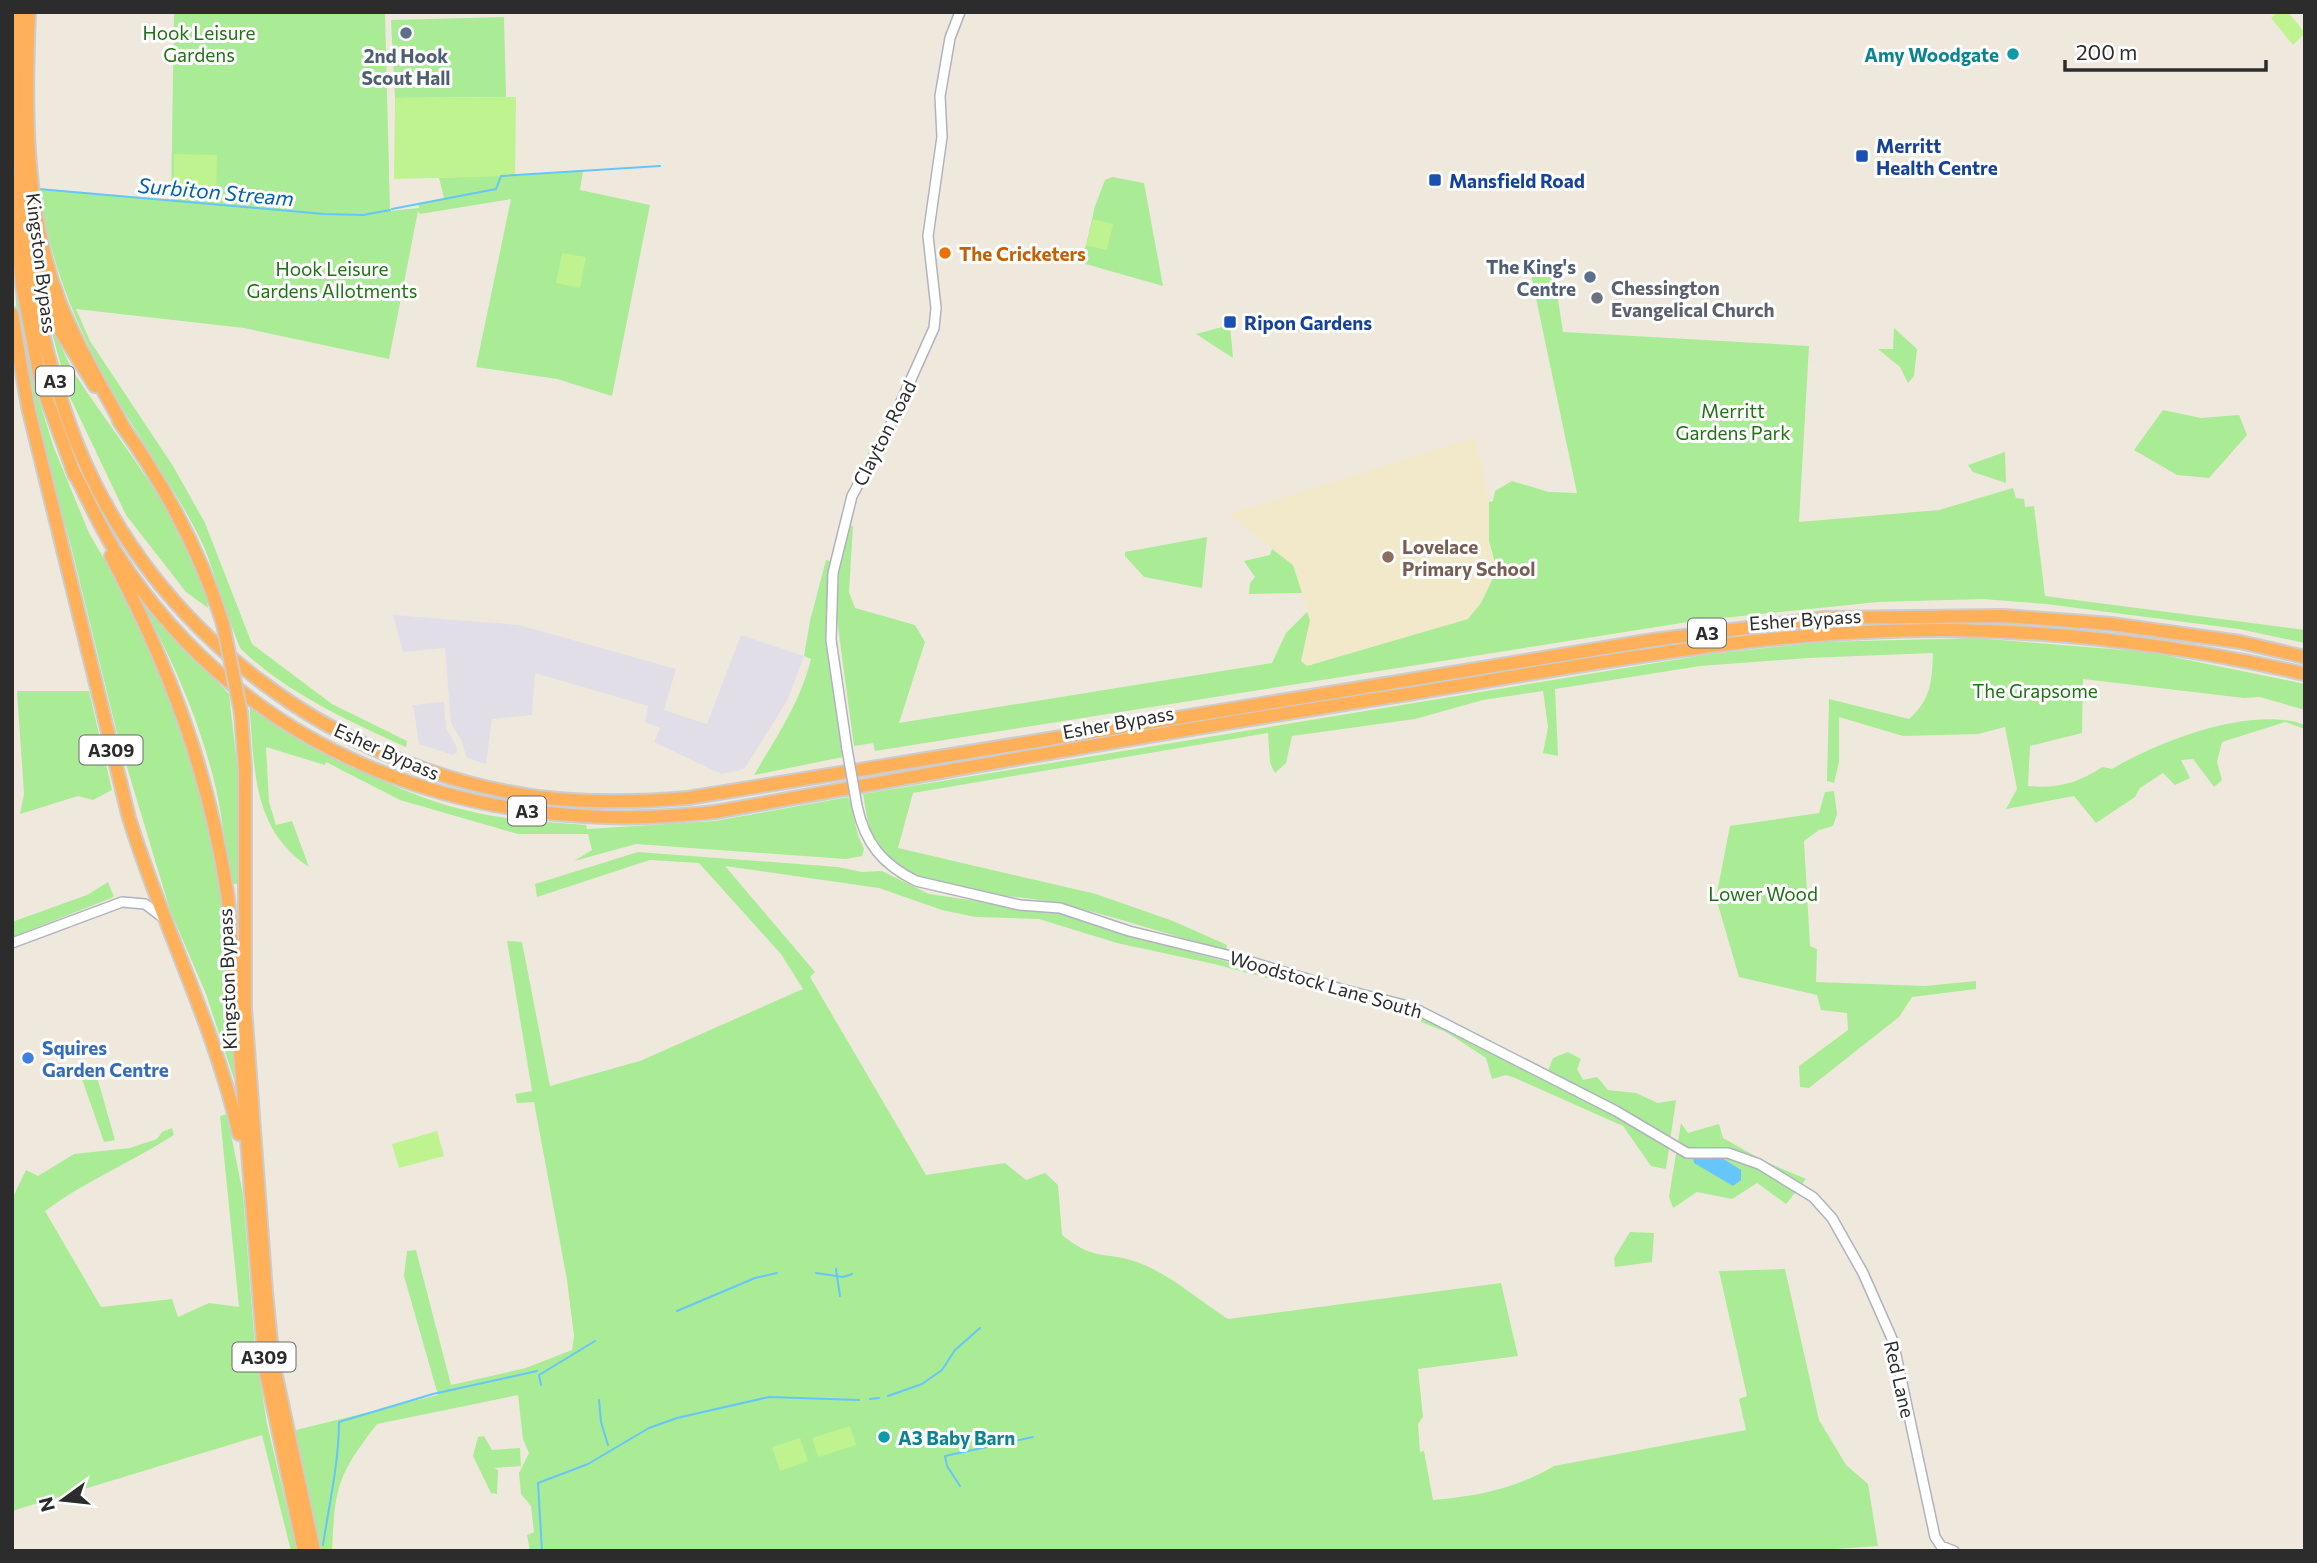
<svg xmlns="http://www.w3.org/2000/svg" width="2317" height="1563" viewBox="0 0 2317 1563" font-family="Commissioner,sans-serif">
  <rect width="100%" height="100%" fill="#efe9dd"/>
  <g fill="#e1dee7">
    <path d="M 393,615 L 519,625 L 676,669 L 664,710 L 707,724 L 741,635 L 804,656 L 788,699 L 745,768 L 738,771 L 721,774 L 654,742 L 660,728 L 645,722 L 648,706 L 535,673 L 532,715 L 492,719 L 486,764 L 467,758 L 461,740 L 451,723 L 445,648 L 403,652 Z"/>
    <path d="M 444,702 L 446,728 L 457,748 L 457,753 L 453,755 L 419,744 L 413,705 Z"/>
  </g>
  <path fill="#f2e9cb" d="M 1476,437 L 1489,502 L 1489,541 L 1497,570 L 1481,603 L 1468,619 L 1457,624 L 1349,653 L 1334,660 L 1307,666 L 1301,662 L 1310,620 L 1293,565 L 1229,514 Z"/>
  <g fill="#aaeb95">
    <path d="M 174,12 L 385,12 L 390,211 L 419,208 L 418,204 L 444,198 L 439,178 L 583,171 L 580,190 L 650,205 L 612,396 L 557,379 L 476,367 L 511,199 L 420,214 L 418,211 L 389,359 L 244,328 L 76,309 L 90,341 L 173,466 L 205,523 L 252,644 L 332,704 L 407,741 L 406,747 C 350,722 287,693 242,650 C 237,646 211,563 204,547 C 186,508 162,473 140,437 C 90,357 53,282 39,189 L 171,200 Z"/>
    <path d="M 504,17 L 506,97 L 395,98 L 391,20 Z"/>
    <path d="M 1112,177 L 1144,183 L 1163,286 L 1082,263 L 1095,206 L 1105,180 Z"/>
    <path d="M 12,232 L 26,345 L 34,385 L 54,448 L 89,533 L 133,609 L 163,675 L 211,823 L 221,884 L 236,1076 L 234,1079 L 206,994 L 170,910 L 118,737 L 71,546 L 33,409 L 17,319 Z"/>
    <path d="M 1529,265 L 1555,273 L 1553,299 L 1558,299 L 1563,332 L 1809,346 L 1799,522 L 1939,510 L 2013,488 L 2016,498 L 2024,499 L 2025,507 L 2034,506 L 2045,596 L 2305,630 L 2305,643 L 2239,629 L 2046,604 L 1983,599 L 1878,602 L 1694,621 L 875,751 L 873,743 L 854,746 L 837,620 L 837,580 L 849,525 L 853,526 L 849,592 L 855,608 L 915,625 L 925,642 L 899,723 L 1272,663 L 1286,633 L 1307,612 L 1310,620 L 1301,661 L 1307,666 L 1468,619 L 1481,603 L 1497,570 L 1489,541 L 1489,502 L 1493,501 L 1495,491 L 1512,481 L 1549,492 L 1577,493 Z"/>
    <path d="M 44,304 C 55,328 63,356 77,377 C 114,435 202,541 208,608 L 186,592 L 126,515 L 69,395 Z"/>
    <path d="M 1230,325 L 1233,358 L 1196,334 Z"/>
    <path d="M 1894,328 L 1917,349 L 1914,376 L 1908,383 L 1900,367 L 1878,349 L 1893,349 Z"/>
    <path d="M 2163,410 L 2201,418 L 2239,415 L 2247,435 L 2209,478 L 2177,475 L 2134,450 Z"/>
    <path d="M 2005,452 L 2006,483 L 1973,472 L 1968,465 Z"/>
    <path d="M 1207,537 L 1202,588 L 1144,577 L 1125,556 L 1125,552 Z"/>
    <path d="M 1272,549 L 1293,565 L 1302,593 L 1249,594 L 1250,583 L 1255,577 L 1244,561 L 1270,555 Z"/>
    <path d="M 826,560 L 830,561 L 827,648 L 843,757 L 754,775 C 777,736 800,703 811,659 L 804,656 L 810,621 Z"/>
    <path d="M 133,587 L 169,632 L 229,694 L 237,765 L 237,884 L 231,884 C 226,852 223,820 216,789 C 200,718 168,650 133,587 Z"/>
    <path d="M 1976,638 L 2149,652 L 2305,684 L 2305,710 L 2260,697 L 2244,698 L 2083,679 L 2082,733 L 2030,746 L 2028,786 C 2056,789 2079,783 2102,767 L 2112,769 C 2159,741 2252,705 2305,725 L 2305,729 L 2285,722 L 2222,742 L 2217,762 L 2222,780 L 2214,787 L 2193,759 L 2181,760 L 2190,778 L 2175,785 L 2163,773 L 2140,788 L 2135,797 L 2096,823 L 2074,796 L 2006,809 L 2017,789 L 2005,727 L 1978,734 L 1903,736 L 1839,717 L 1839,762 L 1834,783 L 1827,781 L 1829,699 L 1909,719 C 1931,700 1932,681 1933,653 L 1808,658 L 1700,666 L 1555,689 L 1558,756 L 1543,753 L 1548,727 L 1543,691 L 1483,700 L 1415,719 L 1292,736 L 1286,763 L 1275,773 L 1270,763 L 1268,733 L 913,793 L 898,848 L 1096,894 L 1173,921 L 1227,945 L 1226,951 C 1171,935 1116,917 1061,904 C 1005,891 931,899 887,858 C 869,841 867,816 863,794 L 1710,654 L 1821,642 Z"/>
    <path d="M 17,691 L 89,691 L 112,790 L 93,800 L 78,796 L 20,814 L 24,794 Z"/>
    <path d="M 249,702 C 324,753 409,804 500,817 C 529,821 557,823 586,825 L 587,829 L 715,821 L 849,797 L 858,835 L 864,849 L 862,856 L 846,859 L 636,844 L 574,861 L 592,850 L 588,834 L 518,834 L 400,800 L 326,762 L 325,765 L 266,747 L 269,802 L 276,825 L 292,821 L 309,867 C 250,828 255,765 249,702 Z"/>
    <path d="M 1834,791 L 1837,814 L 1833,826 L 1819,830 L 1804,841 L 1810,946 L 1817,949 L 1816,982 L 1925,986 L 1976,981 L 1976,989 L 1912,997 L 1899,1017 L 1809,1088 L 1800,1087 L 1799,1066 L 1848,1030 L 1847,1013 L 1821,1010 L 1817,995 L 1739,977 L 1716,898 L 1730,826 L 1819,813 L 1825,792 Z"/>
    <path d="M 638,852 L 838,867 L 862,872 L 882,871 L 929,894 L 1058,913 L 1126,935 L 1394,1006 L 1429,1018 L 1544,1081 L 1553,1058 L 1568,1052 L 1581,1059 L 1577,1069 L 1583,1080 L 1597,1077 L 1608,1090 L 1636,1093 L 1658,1103 L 1676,1100 L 1666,1169 L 1651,1166 L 1623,1126 L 1515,1078 L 1506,1075 L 1492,1079 L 1486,1058 L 1446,1032 L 1394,1011 L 1214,964 L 1117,943 L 1039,919 L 975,917 L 942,910 L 879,888 L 725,866 L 815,972 L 810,977 L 926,1175 L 1005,1163 L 1026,1180 L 1045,1173 L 1058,1185 L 1062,1235 C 1095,1263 1109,1250 1142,1264 C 1172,1276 1200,1301 1228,1319 L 1501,1283 L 1518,1356 L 1418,1369 L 1423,1417 L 1418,1424 L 1420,1452 L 1424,1451 L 1433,1500 C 1474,1497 1518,1488 1554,1466 L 1746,1430 L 1739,1399 L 1747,1396 L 1719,1271 L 1785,1269 L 1819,1420 L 1846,1465 L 1868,1484 L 1878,1546 L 1808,1551 L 530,1551 L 527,1535 L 534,1532 L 531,1506 L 521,1494 L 519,1473 L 529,1453 L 523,1439 L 518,1395 L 377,1424 C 337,1476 335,1486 332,1551 L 318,1551 L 292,1431 L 438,1395 L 404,1276 L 407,1251 L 416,1250 L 451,1385 L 526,1368 L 572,1350 L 574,1336 L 567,1280 L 534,1102 L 517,1103 L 515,1094 L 532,1091 L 507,941 L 522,942 L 550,1086 L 640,1061 L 803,989 L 781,954 L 699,863 L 650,860 L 537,897 L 535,884 Z"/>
    <path d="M 108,882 L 114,897 L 12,937 L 12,922 L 87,895 Z"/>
    <path d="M 97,1077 L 115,1140 L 104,1142 L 82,1079 Z"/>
    <path d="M 227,1114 L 243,1194 L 255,1348 L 267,1424 L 297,1551 L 291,1551 L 262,1435 L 12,1511 L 12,1199 L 26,1170 L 38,1176 L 74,1154 L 130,1148 L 157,1139 L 162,1132 L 172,1128 L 174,1135 C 132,1162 85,1181 45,1211 L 101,1307 L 172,1299 L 178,1317 L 209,1303 L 239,1307 L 220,1116 Z"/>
    <path d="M 1681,1123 L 1688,1133 L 1719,1124 L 1723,1138 L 1764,1161 L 1806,1179 L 1786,1204 L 1757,1183 L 1732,1199 L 1697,1192 L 1673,1208 L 1669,1197 Z"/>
    <path d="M 1630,1232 L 1654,1233 L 1652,1262 L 1615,1267 L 1614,1258 Z"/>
    <path d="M 484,1436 L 492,1450 L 520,1448 L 521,1466 L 494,1468 L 498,1470 L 497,1494 L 491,1493 L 473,1456 L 478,1437 Z"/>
  </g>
  <g fill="#bff38f">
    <path d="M 2278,12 L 2288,12 L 2305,33 L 2293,45 L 2271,18 Z"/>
    <path d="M 516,97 L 515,176 L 394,179 L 395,98 Z"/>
    <path d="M 174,154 L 217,155 L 216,195 L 174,195 Z"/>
    <path d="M 1093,219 L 1113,224 L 1107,250 L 1086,245 Z"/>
    <path d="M 562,253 L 586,257 L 580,288 L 556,283 Z"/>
    <path d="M 437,1131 L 444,1156 L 399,1168 L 392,1144 Z"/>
    <path d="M 850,1426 L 856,1445 L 818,1457 L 812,1438 Z"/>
    <path d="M 800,1438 L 808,1461 L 780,1471 L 772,1447 Z"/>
  </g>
  <path fill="#66c5fb" d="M 1704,1156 L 1722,1158 L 1741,1170 L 1741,1180 L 1733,1186 L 1694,1163 L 1693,1158 Z"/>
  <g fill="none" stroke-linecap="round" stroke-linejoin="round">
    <g stroke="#66c5fb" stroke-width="2">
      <path d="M 39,189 L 324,214 L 363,215 L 390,210"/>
      <path d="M 392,209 L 496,189 L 501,176 L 660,166"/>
      <path d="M 836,1269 L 840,1296"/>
      <path d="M 816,1273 L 843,1277 L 852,1274"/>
      <path d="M 677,1311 L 755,1278 L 777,1273"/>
      <path d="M 541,1385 L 539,1375 L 595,1341"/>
      <path d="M 888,1396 L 922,1384 L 942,1370 L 955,1350 L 980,1328"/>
      <path d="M 870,1399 L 879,1398"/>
      <path d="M 599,1400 L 601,1422 L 608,1445"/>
      <path d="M 960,1486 L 947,1466 L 945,1456 L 1033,1437"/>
      <path d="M 323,1545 C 329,1505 339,1462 339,1422 L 433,1394 L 537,1371"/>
      <path d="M 542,1551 L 538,1483 L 588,1464 L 649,1428 L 677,1418 L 769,1397 L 859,1400"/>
    </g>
    <g stroke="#b1b2c1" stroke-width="12">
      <g id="minor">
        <path d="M 847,749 L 831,640 L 833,573 L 852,496 L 891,424 L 934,328 L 936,308 L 928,236 L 942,137 L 940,96 L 950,38 L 960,12"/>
        <path d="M 857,806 C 865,843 882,864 916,881 L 1020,905 L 1060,908 L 1129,931 L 1231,956 L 1341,989 L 1412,1007 L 1616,1111 L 1687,1153 L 1728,1153 L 1759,1164 L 1813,1197 L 1832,1218 L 1863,1273 L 1893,1341 L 1935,1537 L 1941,1546 L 1954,1551"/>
        <path d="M 12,943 L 122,902 L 145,904 L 162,917"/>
      </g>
    </g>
    <g stroke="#ccc" stroke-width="16">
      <g id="highway">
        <path d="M 20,12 C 13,157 23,308 77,444 C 153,634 337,769 538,797 C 587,803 639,802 688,798 L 1653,640 L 1825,618 L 2004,616 L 2111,624 L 2240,642 L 2305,657"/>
        <path d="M 29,12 C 25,110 24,211 60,303 C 77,346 102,387 124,428"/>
        <path d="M 12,181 L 22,285 L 41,383 L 75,476"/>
        <path d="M 37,271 L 60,330 L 95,386"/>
        <path d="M 12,314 L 28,407 L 129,818 C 162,925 214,1024 239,1134"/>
        <path d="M 119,421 C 164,484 200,550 223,624"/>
        <path d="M 73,470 C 87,497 100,527 117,554 C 248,759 480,840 715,812 C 945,771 1176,730 1408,694 C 1587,665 1770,628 1953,630 C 2072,632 2189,647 2305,674"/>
        <path d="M 111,556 C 170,668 209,773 228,898 L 265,1368 L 304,1551"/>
        <path d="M 241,713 L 245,768 L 245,1008 L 266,1292 L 273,1362 L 314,1551"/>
      </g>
    </g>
    <use href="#minor" stroke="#fff" stroke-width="9"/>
    <use href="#highway" stroke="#ffb058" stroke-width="12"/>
    <g stroke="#b1b2c1" stroke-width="12" stroke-linecap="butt">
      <path id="minor-bridge" d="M 847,749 L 857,806"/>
    </g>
    <g stroke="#ccc" stroke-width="16" stroke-linecap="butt">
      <path id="highway-bridge" d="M 223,624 L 241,713"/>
    </g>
    <use href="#minor-bridge" stroke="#fff" stroke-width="9"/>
    <use href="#highway-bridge" stroke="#ffb058" stroke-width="12"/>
  </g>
  <g fill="#5c6f8a" stroke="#fff" stroke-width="2.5">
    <circle cx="406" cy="33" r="7"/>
    <circle cx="1590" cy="277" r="7"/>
  </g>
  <g fill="#0f9aa8" stroke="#fff" stroke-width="2.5">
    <circle cx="2013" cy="54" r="7"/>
    <circle cx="884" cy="1437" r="7"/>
  </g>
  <g fill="#1a4fb4" stroke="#fff" stroke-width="2.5">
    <rect x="1855" y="149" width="14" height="14" rx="3.5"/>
    <rect x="1428" y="173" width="14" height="14" rx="3.5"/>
    <rect x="1223" y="315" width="14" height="14" rx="3.5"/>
  </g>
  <circle fill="#e8710a" stroke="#fff" stroke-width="2.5" cx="945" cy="253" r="7"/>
  <circle fill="#6b7280" stroke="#fff" stroke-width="2.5" cx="1597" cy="298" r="7"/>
  <circle fill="#8d6e63" stroke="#fff" stroke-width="2.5" cx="1388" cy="557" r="7"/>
  <circle fill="#3f7fe0" stroke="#fff" stroke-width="2.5" cx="28" cy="1058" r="7"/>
  <g text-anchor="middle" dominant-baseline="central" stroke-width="6" stroke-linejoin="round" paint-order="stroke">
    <g fill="#fff" stroke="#6b6b6b" stroke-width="2">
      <rect x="36" y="366.5" width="38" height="29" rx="5"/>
      <rect x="1688" y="618.5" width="38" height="29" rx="5"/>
      <rect x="79.5" y="735.5" width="63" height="29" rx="5"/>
      <rect x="508" y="796.5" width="38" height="29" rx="5"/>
      <rect x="232.5" y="1342.5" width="63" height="29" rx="5"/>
    </g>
    <g font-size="18" font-weight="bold" fill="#2c2c2c">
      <text x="55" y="381">A3</text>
      <text x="1707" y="633">A3</text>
      <text x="111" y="750">A309</text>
      <text x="527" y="811">A3</text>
      <text x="264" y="1357">A309</text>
    </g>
    <g font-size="19" fill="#1e7213" stroke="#fff">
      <text x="199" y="32">Hook Leisure<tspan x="199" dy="22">Gardens</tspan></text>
      <text x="332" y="268">Hook Leisure<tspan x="332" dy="22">Gardens Allotments</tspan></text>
      <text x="1733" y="410">Merritt<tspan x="1733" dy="22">Gardens Park</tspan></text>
      <text x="2035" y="690">The Grapsome</text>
      <text x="1763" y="893">Lower Wood</text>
    </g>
    <g font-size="19" font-weight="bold" fill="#0d838f" stroke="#fff" text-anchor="end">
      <text x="1999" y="54">Amy Woodgate</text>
      <text x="898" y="1437" text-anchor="start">A3 Baby Barn</text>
    </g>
    <g font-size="19" font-weight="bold" fill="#4e5e75" stroke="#fff">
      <text x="406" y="55">2nd Hook<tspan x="406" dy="22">Scout Hall</tspan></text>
      <text x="1576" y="266" text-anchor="end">The King's<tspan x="1576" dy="22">Centre</tspan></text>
    </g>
    <g font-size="19" font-weight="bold" fill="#164399" stroke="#fff" text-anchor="start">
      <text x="1876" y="145">Merritt<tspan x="1876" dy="22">Health Centre</tspan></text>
      <text x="1449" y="180">Mansfield Road</text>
      <text x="1244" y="322">Ripon Gardens</text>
    </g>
    <g font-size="19" font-weight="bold" fill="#c56008" stroke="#fff" text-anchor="start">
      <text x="959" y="253">The Cricketers</text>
    </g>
    <g font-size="19" fill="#2c2c2c" stroke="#fff">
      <text transform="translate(42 263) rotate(83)">Kingston Bypass</text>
      <text transform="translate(884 433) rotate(-63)">Clayton Road</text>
      <text transform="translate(1805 619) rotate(-4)">Esher Bypass</text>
      <text transform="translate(1118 722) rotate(-10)">Esher Bypass</text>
      <text transform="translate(387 751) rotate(24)">Esher Bypass</text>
      <text transform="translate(227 979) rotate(-92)">Kingston Bypass</text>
      <text transform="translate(1326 984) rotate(16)">Woodstock Lane South</text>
      <text transform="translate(1900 1379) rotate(77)">Red Lane</text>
    </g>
    <g font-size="19" font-weight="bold" fill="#5b616d" stroke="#fff" text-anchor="start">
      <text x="1611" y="287">Chessington<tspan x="1611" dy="22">Evangelical Church</tspan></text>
    </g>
    <g font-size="19" font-weight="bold" fill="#785e54" stroke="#fff" text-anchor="start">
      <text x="1402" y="546">Lovelace<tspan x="1402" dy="22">Primary School</tspan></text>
    </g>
    <g font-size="19" font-weight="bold" fill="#366cbe" stroke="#fff" text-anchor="start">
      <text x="42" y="1047">Squires<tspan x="42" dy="22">Garden Centre</tspan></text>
    </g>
    <g font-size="21" font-style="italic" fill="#0061ac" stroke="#fff">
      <text transform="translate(216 191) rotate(5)">Surbiton Stream</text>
    </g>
  </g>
  <rect width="2317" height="1563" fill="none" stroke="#2c2c2c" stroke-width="28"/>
  <g transform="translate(63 1500) rotate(255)" stroke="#ffffff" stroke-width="5" paint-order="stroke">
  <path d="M0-5L12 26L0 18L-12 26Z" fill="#2c2c2c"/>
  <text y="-10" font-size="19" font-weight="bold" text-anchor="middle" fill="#2c2c2c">N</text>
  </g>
  <path d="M2065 60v10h201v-10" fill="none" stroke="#2c2c2c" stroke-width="3.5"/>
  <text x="2076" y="60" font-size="21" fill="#2c2c2c" stroke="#ffffff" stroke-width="5" paint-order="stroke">200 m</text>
</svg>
